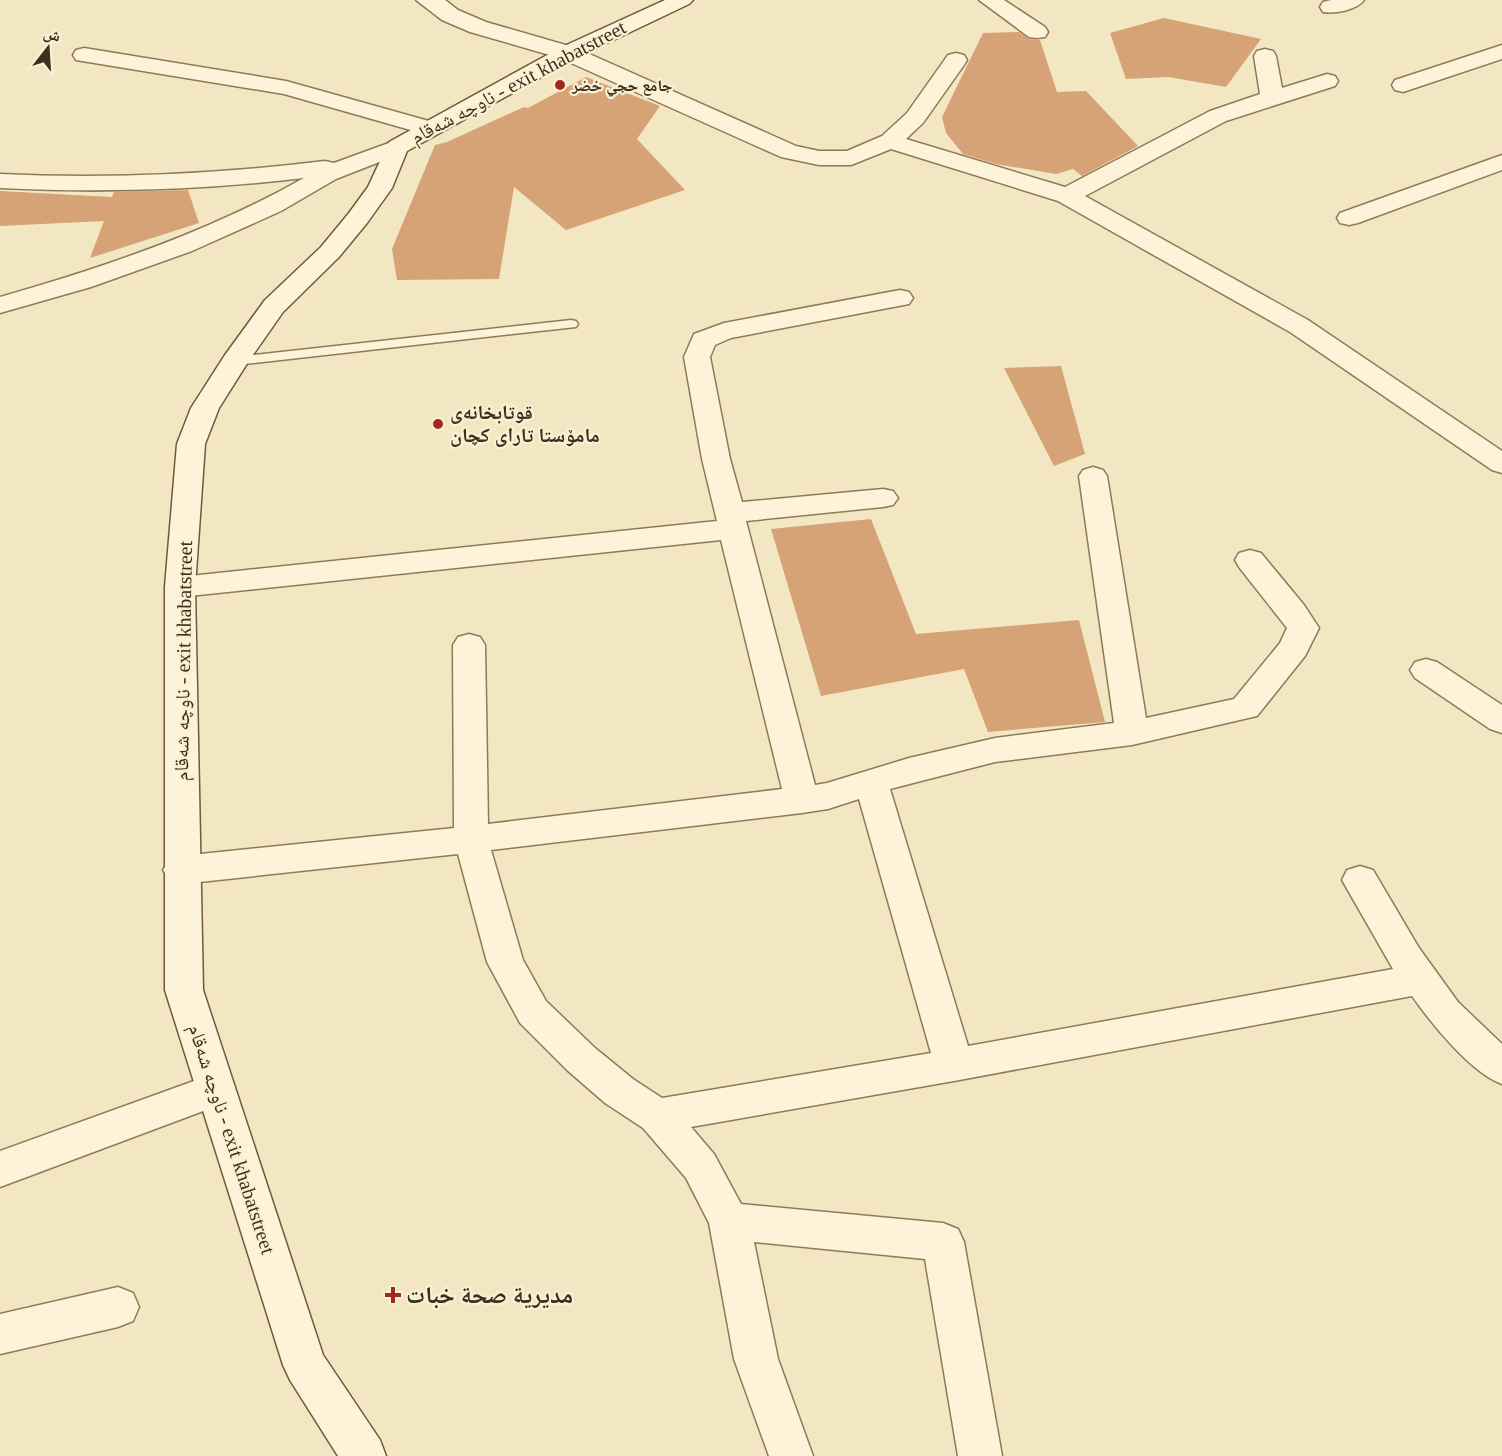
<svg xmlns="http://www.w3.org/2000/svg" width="1502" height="1456" viewBox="0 0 1502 1456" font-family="'Times New Roman','Noto Naskh Arabic',serif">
  <rect width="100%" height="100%" fill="#f3e7c3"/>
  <g fill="#d5a375">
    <path d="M 1164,18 L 1261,39 L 1226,87 L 1168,77 L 1126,79 L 1110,33 Z"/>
    <path d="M 1019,32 L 1029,39 L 1040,40 L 1057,92 L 1086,91 L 1138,146 L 1082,176 L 1073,169 L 1056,174 L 996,164 L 963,154 L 946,133 L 942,117 L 983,33 Z"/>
    <path d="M 586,77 L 660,106 L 637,139 L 685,190 L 566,230 L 514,187 L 499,279 L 397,280 L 392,249 L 435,145 L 447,142 L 524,107 L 528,108 Z"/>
    <path d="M 188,190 L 199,223 L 90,258 L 104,221 L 0,226 L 0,191 L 112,197 L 114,192 Z"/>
    <path d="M 1061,366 L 1085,454 L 1054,466 L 1004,368 Z"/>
    <path d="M 871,519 L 916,634 L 1079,620 L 1105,722 L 988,732 L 964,669 L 821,696 L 771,529 Z"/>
  </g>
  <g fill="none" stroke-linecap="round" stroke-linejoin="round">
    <g stroke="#907957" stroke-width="3">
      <path id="lane" d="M 571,320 L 576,321 L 578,324 L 576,327 L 235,365 L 228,361 L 235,357 Z"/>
    </g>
    <g stroke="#907957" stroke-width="3">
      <g id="street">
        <path d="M 416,0 L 445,0 L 458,10 L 486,22 L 576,48 L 796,146 L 819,151 L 847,151 L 882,136 L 907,113 L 948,55 L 956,53 L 964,55 L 967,60 L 964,65 L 923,123 L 906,139 L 1065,187 L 1210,111 L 1260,94 L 1254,56 L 1257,51 L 1265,49 L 1273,51 L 1276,56 L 1282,88 L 1327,74 L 1335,76 L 1338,81 L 1335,86 L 1226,121 L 1085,196 L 1308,320 L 1502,451 L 1502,473 L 1492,470 L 1290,332 L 1058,201 L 891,149 L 851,165 L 819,165 L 781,157 L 560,58 L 470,32 L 442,20 Z"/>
        <path d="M 979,0 L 1004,0 L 1045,27 L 1048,32 L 1045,37 L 1037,38 L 1029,37 Z"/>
        <path d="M 1331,0 L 1364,0 C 1357,10 1335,14 1323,12 L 1320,7 L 1323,2 Z"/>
        <path d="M 1502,45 L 1502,59 L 1403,92 L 1395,90 L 1392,85 L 1395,80 Z"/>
        <path d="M 84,48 L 286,81 L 436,123 L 440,128 L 436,133 L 428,135 L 284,94 L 76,60 L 73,55 L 76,50 Z"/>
        <path d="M 397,140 L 405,142 L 409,147 L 405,152 L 336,179 L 281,211 L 192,251 L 91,287 L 0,313 L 0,297 C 105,267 208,232 304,178 C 205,190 100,193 0,188 L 0,174 C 108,179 218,174 325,161 L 334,163 Z"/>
        <path d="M 1502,155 L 1502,170 L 1358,223 L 1349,225 L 1340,223 L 1337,218 L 1340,213 Z"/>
        <path d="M 900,290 L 909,292 L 913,298 L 909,304 L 731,338 L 715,345 L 710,357 L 730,459 L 742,502 L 883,489 L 893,491 L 898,498 L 893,505 L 883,507 L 746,521 L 815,785 L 827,783 L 909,758 L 995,738 L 1114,723 L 1079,476 L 1083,470 L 1093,467 L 1103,470 L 1107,476 L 1146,718 L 1234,699 L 1280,643 L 1287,628 L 1239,567 L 1235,560 L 1239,553 L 1250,550 L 1261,553 L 1304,605 L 1319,628 L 1305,656 L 1257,716 L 1132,745 L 995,762 L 890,789 L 968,1046 L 1393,969 L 1342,880 L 1347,870 L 1360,866 L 1373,870 L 1419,948 L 1458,1002 L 1502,1044 L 1502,1084 C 1471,1073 1431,1023 1412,996 L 954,1081 L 691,1127 L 714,1154 L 741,1204 L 943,1223 L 958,1229 L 964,1242 L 1002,1456 L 958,1456 L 925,1259 L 754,1242 L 778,1359 L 813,1456 L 769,1456 L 734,1359 L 709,1223 L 686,1178 L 643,1128 L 605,1103 L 567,1070 L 520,1023 L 487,962 L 458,854 L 181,884 L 169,880 L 163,870 L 169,860 L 181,856 L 454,828 L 453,645 L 458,637 L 469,634 L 480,637 L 485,645 L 488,824 L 782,789 L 721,540 L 180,597 L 169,594 L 165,587 L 169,580 L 180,577 L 717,521 L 702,459 L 684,357 L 694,334 L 724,323 ZM 859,799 L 931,1053 L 662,1098 L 633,1079 L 595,1048 L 546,1001 L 523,960 L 491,850 L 802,813 L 828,809 Z"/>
        <path d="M 1426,659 L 1437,662 L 1502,705 L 1502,733 L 1490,729 L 1415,678 L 1410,670 L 1415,662 Z"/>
        <path d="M 216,1073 L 230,1077 L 235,1089 L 230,1101 L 0,1187 L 0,1151 Z"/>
        <path d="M 118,1287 L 133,1293 L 139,1307 L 133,1321 L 118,1327 L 0,1354 L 0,1314 Z"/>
      </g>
    </g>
    <g stroke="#72593b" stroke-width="3">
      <path id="secondary" d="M 665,0 L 693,0 L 689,4 L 576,58 L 407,151 L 392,188 L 367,223 L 339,257 L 283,312 L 248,362 L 219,408 L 205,444 L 195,587 L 203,990 L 323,1355 L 380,1440 L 386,1456 L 338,1456 L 290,1380 L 283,1365 L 165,990 L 165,587 L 177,444 L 191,408 L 225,355 L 265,300 L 321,247 L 349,213 L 368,187 L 389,142 L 560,48 Z"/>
    </g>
    <use href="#lane" fill="#fcf3d8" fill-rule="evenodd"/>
    <use href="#street" fill="#fcf3d8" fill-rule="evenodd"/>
    <use href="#secondary" fill="#fcf3d8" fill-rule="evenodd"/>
  </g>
  <g fill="#a62720" stroke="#f9f1d4" stroke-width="2">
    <circle cx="560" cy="85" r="6"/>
    <circle cx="438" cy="424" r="6"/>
    <path d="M390 1286h6v6h6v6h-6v6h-6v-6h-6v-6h6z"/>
  </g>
  <g text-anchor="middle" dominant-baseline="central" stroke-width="4.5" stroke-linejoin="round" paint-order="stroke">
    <g font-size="16" font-weight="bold" fill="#3e2f1d" stroke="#f9f1d4" text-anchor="start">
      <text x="572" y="85">جامع حجي خضر</text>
    </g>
    <g font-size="20" fill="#3e2f1d" stroke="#f9f1d4">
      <text transform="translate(518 82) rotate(-28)">ناوچە شەقام - exit khabatstreet</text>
      <text transform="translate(183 661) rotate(-89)">ناوچە شەقام - exit khabatstreet</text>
      <text transform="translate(232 1139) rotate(72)">ناوچە شەقام - exit khabatstreet</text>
    </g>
    <g font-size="20" font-weight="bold" fill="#3e2f1d" stroke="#f9f1d4" text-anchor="start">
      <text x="450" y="412">قوتابخانەی<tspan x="450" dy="23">مامۆستا تارای کچان</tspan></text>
    </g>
    <g font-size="24" font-weight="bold" fill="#3e2f1d" stroke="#f9f1d4" text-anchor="start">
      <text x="406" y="1295">مديرية صحة خبات</text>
    </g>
  </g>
  <g transform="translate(48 48) rotate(17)" stroke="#f9f1d4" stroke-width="4.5" paint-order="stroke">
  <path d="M0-4.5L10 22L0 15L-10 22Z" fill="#3e2f1d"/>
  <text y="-9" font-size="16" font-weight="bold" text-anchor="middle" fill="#3e2f1d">ش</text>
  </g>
</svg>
